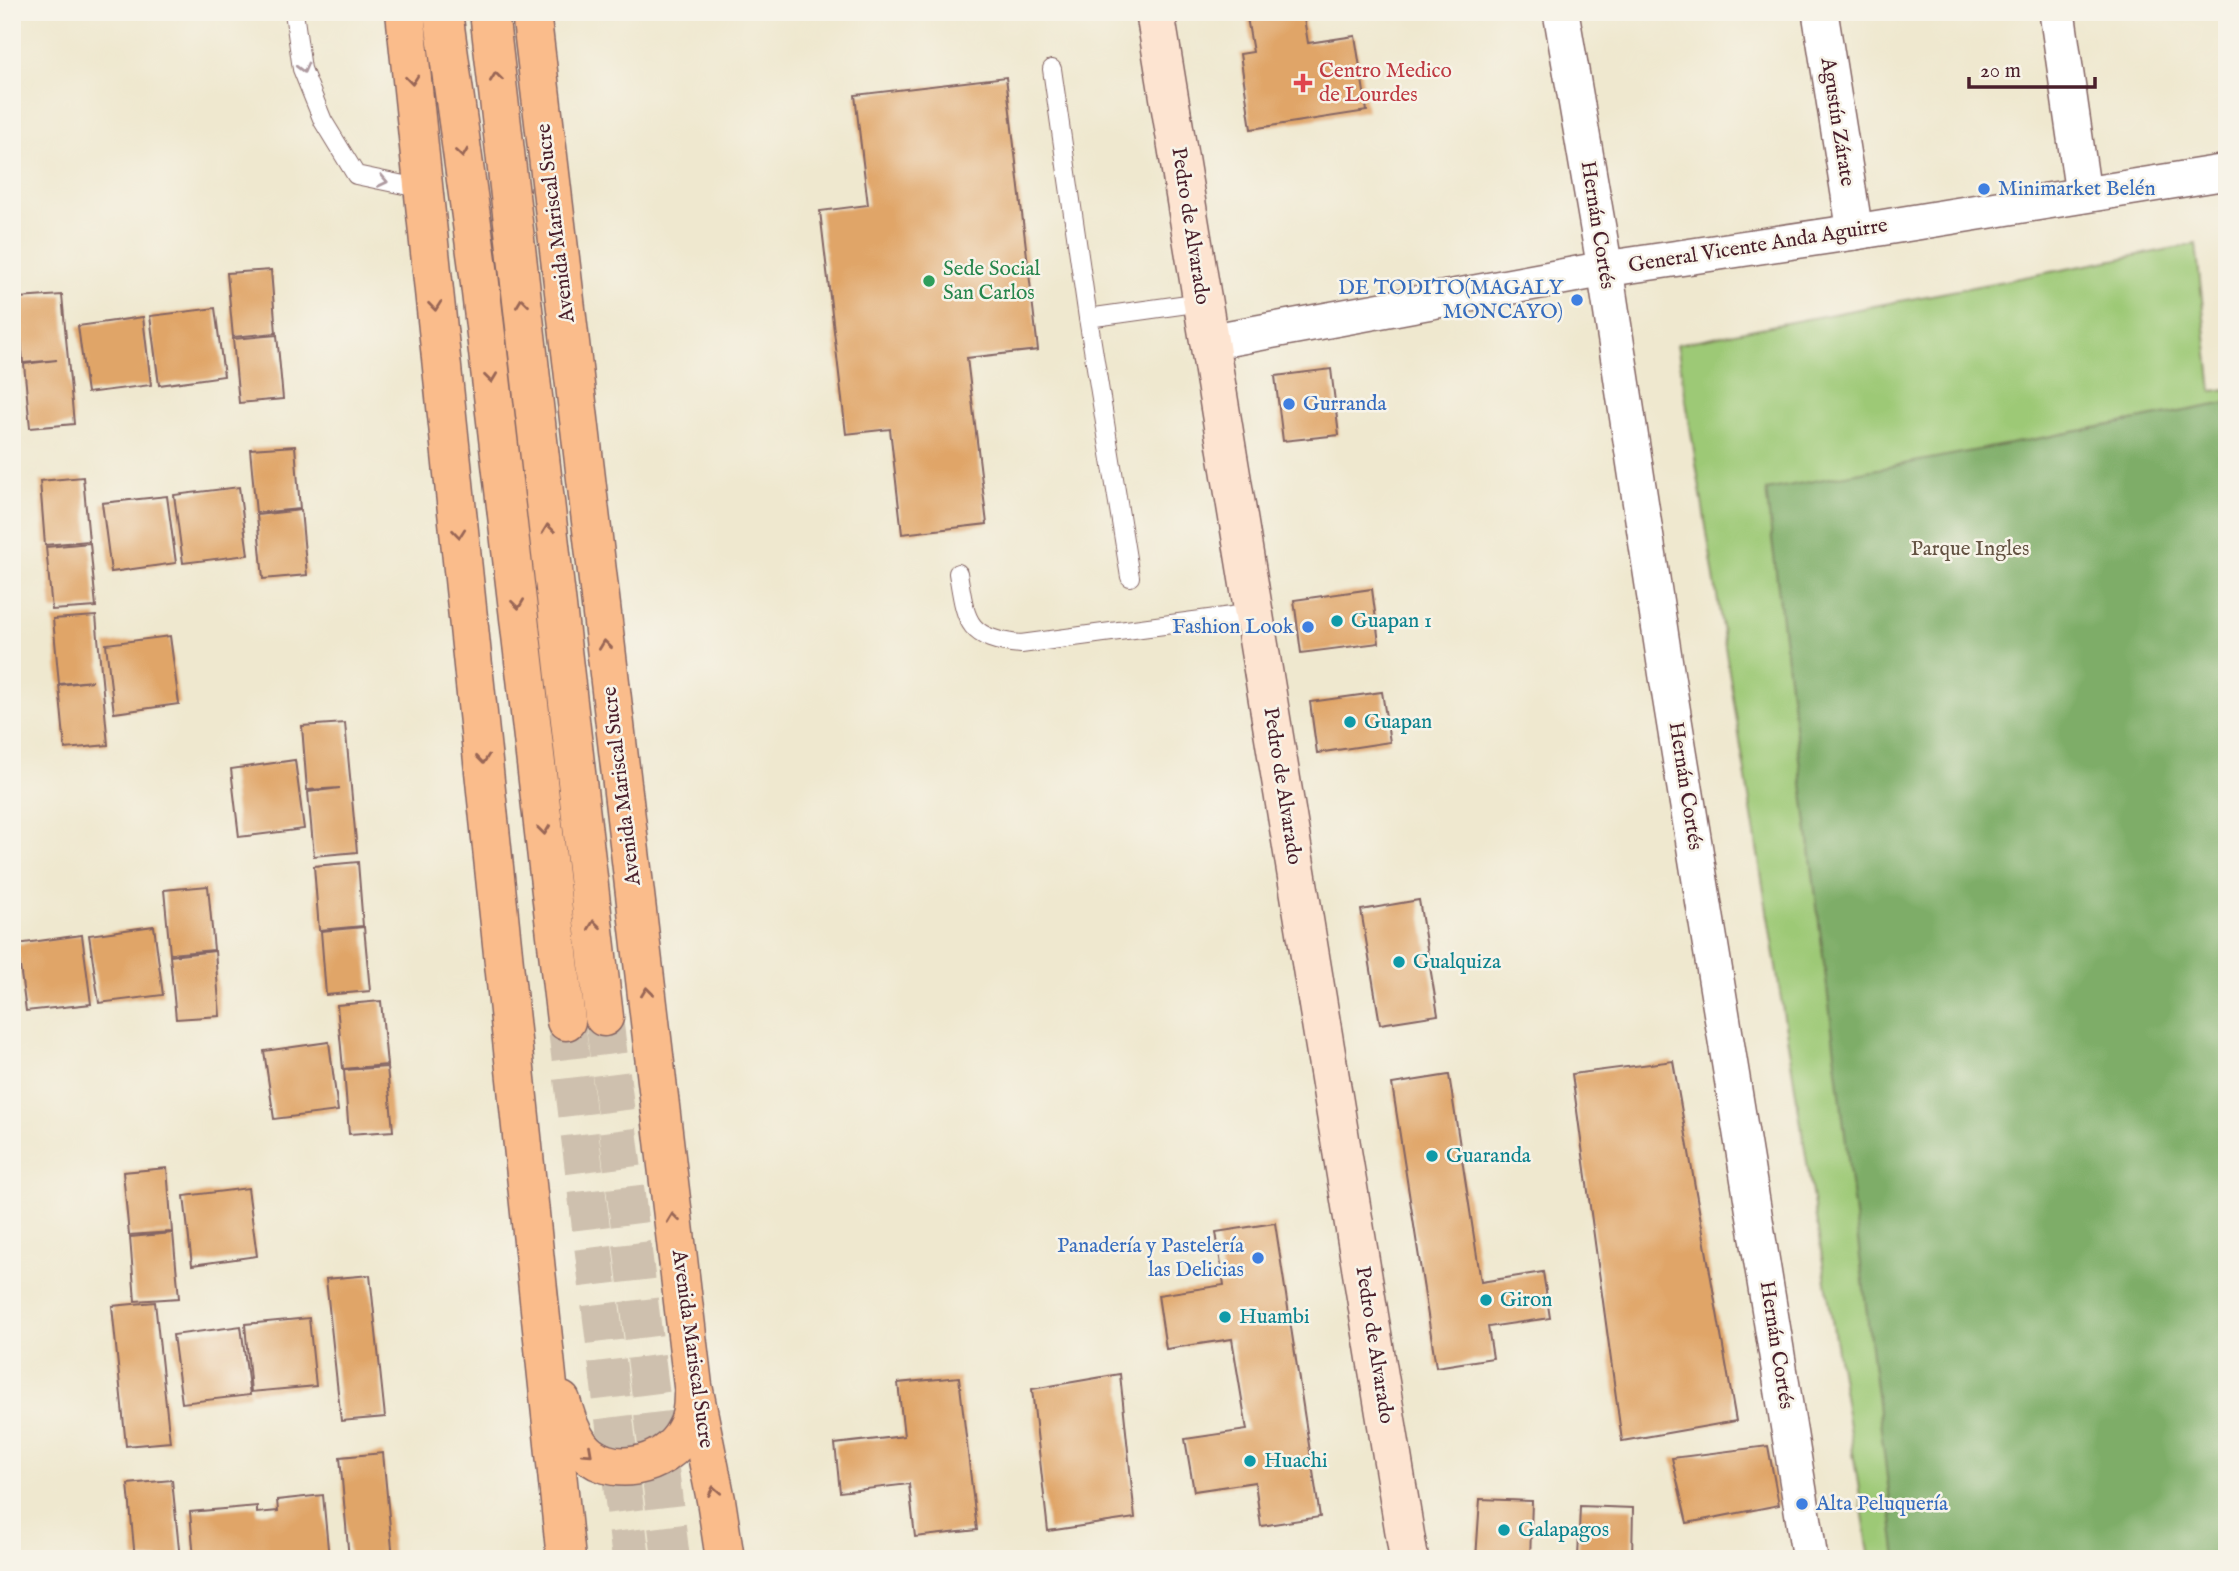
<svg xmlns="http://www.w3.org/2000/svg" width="2239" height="1571" viewBox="0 0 2239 1571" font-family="'IM FELL English',serif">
  <rect width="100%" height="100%" fill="#f7f3e8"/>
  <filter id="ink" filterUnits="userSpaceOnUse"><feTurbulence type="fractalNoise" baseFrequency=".0143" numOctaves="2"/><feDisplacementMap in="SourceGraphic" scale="14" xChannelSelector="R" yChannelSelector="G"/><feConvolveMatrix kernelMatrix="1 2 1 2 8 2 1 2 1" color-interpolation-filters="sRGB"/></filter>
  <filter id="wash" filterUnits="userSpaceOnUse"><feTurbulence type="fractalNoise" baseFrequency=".00686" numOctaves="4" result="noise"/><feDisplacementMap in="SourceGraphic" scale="28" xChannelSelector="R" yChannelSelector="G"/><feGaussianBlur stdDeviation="1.57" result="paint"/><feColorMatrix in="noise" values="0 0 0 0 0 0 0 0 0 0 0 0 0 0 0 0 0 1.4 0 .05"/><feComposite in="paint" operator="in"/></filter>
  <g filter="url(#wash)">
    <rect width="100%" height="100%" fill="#efe8cf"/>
    <path fill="#9dc976" stroke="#747450" stroke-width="2" d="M 2196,244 L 2212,391 L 2227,389 L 2227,1559 L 1870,1559 L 1677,344 Z"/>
    <path fill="#7ead67" stroke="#646649" stroke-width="2" d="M 2227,403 L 2227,1556 L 1897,1559 L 1766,490 Z"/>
    <g id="blocks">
      <g fill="#e0a568">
        <path d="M 1246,12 L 1303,12 L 1308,43 L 1355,36 L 1367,111 L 1251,129 L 1240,54 L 1253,52 Z"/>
        <path d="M 1006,77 L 1038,350 L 967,358 L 987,524 L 902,534 L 890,429 L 846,434 L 820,211 L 868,205 L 855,95 Z"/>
        <path d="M 271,270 L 276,333 L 233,337 L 227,273 Z"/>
        <path d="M 62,295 L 74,424 L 30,428 L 24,364 L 57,360 L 23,363 L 18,298 Z"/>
        <path d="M 215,308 L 224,376 L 159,385 L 150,316 Z"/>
        <path d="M 143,317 L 151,385 L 87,393 L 78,326 Z"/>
        <path d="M 277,335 L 283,399 L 239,403 L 233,339 Z"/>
        <path d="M 1331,369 L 1339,435 L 1283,441 L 1275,376 Z"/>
        <path d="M 295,446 L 300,509 L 256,513 L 250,449 Z"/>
        <path d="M 83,477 L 89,541 L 45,545 L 40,481 Z"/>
        <path d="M 239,487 L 248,555 L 183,563 L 174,495 Z"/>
        <path d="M 167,496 L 176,563 L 111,572 L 102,503 Z"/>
        <path d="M 301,510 L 307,575 L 263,579 L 257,515 Z"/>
        <path d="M 90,543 L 96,607 L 52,610 L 46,547 Z"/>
        <path d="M 1372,589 L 1379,643 L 1301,653 L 1294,600 Z"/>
        <path d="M 96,616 L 108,745 L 65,749 L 59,685 L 92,681 L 59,684 L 53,619 Z"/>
        <path d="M 170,636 L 179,704 L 114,713 L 106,644 Z"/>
        <path d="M 1382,692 L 1390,742 L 1317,753 L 1310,702 Z"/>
        <path d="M 345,723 L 357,852 L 314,856 L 308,792 L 340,788 L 307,790 L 302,726 Z"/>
        <path d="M 295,760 L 304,829 L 239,837 L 231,769 Z"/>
        <path d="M 358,862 L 363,926 L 319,930 L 314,866 Z"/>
        <path d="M 208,886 L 214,950 L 170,954 L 164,890 Z"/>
        <path d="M 1419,900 L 1438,1015 L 1380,1024 L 1361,910 Z"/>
        <path d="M 154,926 L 163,995 L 99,1003 L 89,935 Z"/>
        <path d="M 364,927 L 370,991 L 326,995 L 321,931 Z"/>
        <path d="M 82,935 L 91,1004 L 26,1011 L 17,944 Z"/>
        <path d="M 215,951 L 220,1016 L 176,1019 L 170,956 Z"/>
        <path d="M 381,1001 L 387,1065 L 343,1069 L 337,1005 Z"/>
        <path d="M 329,1042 L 338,1111 L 274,1119 L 264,1051 Z"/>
        <path d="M 1673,1061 L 1736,1421 L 1622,1441 L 1572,1074 Z"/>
        <path d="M 387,1067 L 393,1131 L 349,1134 L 344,1070 Z"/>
        <path d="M 1449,1075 L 1481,1282 L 1543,1272 L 1550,1318 L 1488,1327 L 1493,1358 L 1436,1367 L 1392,1084 Z"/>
        <path d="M 167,1168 L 172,1232 L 129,1235 L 123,1172 Z"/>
        <path d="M 248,1188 L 257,1256 L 192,1265 L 184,1196 Z"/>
        <path d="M 1275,1223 L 1320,1517 L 1261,1526 L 1255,1482 L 1194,1491 L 1185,1439 L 1247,1430 L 1232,1339 L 1166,1349 L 1158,1295 L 1224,1285 L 1216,1232 Z"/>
        <path d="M 173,1233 L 179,1298 L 135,1301 L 130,1237 Z"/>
        <path d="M 370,1275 L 385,1417 L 341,1421 L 326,1279 Z"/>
        <path d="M 155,1302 L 170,1442 L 126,1446 L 112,1306 Z"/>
        <path d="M 309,1318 L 316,1386 L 251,1392 L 245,1324 Z"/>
        <path d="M 241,1326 L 250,1395 L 182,1403 L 173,1335 Z"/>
        <path d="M 1120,1374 L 1135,1518 L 1048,1531 L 1032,1389 Z"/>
        <path d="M 959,1377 L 977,1530 L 915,1537 L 909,1484 L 840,1492 L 835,1444 L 904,1436 L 898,1383 Z"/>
        <path d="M 1768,1446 L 1779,1505 L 1687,1523 L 1672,1458 Z"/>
        <path d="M 383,1453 L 393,1559 L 349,1559 L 340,1457 Z"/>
        <path d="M 172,1480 L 180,1559 L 135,1559 L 128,1484 Z"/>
        <path d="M 323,1495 L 329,1559 L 194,1559 L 190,1512 L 257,1506 L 257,1513 L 278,1511 L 277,1500 Z"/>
        <path d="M 1480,1499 L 1532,1501 L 1530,1559 L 1476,1559 Z"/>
        <path d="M 1580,1506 L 1633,1508 L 1632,1559 L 1578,1559 Z"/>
      </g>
    </g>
  </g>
  <g filter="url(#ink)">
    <use href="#blocks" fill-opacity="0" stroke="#846564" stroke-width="2"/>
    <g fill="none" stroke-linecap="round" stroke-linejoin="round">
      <g stroke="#cec0ae" stroke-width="38" stroke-dasharray="38 19" stroke-linecap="butt">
        <path d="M 604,1017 L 671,1559"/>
        <path d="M 566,1021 L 631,1559"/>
      </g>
      <g stroke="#846564" stroke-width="20">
        <g id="service">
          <path d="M 294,12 L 302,69 L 323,121 L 356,175 L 423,189"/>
          <path d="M 1052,69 L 1088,318 L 1202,302"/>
          <path d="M 1088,318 L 1130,577"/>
          <path d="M 958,573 C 966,621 966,639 1021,644 L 1254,613"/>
        </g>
      </g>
      <g stroke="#846564" stroke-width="38">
        <g id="minor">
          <path d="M 1561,12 L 1605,269 L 1667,677 L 1810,1559"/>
          <path d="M 1820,12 L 1855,232"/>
          <path d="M 2057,12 L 2083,194"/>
          <path d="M 1209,342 L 1605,269 L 1855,232 L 2227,172"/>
        </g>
      </g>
      <g stroke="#846564" stroke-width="41">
        <path id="secondary" d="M 1155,12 L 1409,1559"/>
      </g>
      <g stroke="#846564" stroke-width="41">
        <g id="primary">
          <path d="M 405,12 L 566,1559"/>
          <path d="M 443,12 L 479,275 L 566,1021"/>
          <path d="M 489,12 L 604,1017"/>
          <path d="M 531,12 L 693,1386 L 716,1500 L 725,1559"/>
          <path d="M 561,1401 C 566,1417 570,1432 580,1446 C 607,1481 666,1468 685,1431 C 692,1420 693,1407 693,1394"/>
        </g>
      </g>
      <use href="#service" stroke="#fff" stroke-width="18"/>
      <use href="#minor" stroke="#fff" stroke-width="35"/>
      <use href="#secondary" stroke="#fde4d1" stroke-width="38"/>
      <use href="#primary" stroke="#fabc8b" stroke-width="38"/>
    </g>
    <defs><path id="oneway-chevron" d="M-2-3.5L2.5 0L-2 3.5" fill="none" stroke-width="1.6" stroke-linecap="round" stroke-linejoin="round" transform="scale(1.75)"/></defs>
    <g stroke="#ae9aa0">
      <use href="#oneway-chevron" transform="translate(303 68) rotate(75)"/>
      <use href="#oneway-chevron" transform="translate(383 181) rotate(12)"/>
    </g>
    <g stroke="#996656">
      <use href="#oneway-chevron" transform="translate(496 77) rotate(-97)"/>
      <use href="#oneway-chevron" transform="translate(412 80) rotate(84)"/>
      <use href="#oneway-chevron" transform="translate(462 153) rotate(82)"/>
      <use href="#oneway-chevron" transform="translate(522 303) rotate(-97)"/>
      <use href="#oneway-chevron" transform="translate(435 306) rotate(84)"/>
      <use href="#oneway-chevron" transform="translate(491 378) rotate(83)"/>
      <use href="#oneway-chevron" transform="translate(548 529) rotate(-97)"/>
      <use href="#oneway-chevron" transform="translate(459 533) rotate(84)"/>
      <use href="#oneway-chevron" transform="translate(518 604) rotate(83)"/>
      <use href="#oneway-chevron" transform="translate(605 645) rotate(-97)"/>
      <use href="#oneway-chevron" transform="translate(483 759) rotate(84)"/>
      <use href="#oneway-chevron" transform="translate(544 830) rotate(83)"/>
      <use href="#oneway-chevron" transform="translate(594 925) rotate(-97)"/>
      <use href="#oneway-chevron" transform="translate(647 992) rotate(-97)"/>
      <use href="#oneway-chevron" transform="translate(673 1218) rotate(-97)"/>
      <use href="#oneway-chevron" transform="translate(588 1452) rotate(42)"/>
      <use href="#oneway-chevron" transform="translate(714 1491) rotate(-101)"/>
    </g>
  </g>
  <path fill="#e0444e" stroke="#f7f3e8" stroke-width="2.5" d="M1299.5 72.5h7v7h7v7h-7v7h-7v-7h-7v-7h7z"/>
  <g fill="#3f7fe0" stroke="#f7f3e8" stroke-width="2.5">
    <circle cx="1984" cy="189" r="7"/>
    <circle cx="1577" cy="300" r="7"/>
    <circle cx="1289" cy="404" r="7"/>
    <circle cx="1308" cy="627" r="7"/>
    <circle cx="1258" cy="1258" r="7"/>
    <circle cx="1802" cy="1504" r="7"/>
  </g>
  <circle fill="#2e9e5b" stroke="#f7f3e8" stroke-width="2.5" cx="929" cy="281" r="7"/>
  <g fill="#0f9aa8" stroke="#f7f3e8" stroke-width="2.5">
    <circle cx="1337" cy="621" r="7"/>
    <circle cx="1350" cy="722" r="7"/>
    <circle cx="1399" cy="962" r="7"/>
    <circle cx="1432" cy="1156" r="7"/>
    <circle cx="1486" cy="1300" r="7"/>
    <circle cx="1225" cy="1317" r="7"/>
    <circle cx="1250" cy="1461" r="7"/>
    <circle cx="1504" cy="1530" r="7"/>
  </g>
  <g text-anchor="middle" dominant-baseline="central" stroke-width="5" stroke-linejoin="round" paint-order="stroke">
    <g font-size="21" fill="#be3a42" stroke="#f7f3e8" text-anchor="start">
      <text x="1319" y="71">Centro Medico<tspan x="1319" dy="24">de Lourdes</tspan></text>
    </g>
    <g font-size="21" fill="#4a1f2b" stroke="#f7f3e8">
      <text transform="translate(1837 122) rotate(81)">Agustín Zárate</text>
      <text transform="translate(556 223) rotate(-97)">Avenida Mariscal Sucre</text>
      <text transform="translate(1597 225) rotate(81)">Hernán Cortés</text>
      <text transform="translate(1190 226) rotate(81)">Pedro de Alvarado</text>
      <text transform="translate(1758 246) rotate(-9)">General Vicente Anda Aguirre</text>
      <text transform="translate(622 786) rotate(-97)">Avenida Mariscal Sucre</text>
      <text transform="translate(1282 786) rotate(81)">Pedro de Alvarado</text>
      <text transform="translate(1685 786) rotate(81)">Hernán Cortés</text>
      <text transform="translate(1374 1345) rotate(81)">Pedro de Alvarado</text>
      <text transform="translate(1776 1345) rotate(81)">Hernán Cortés</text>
      <text transform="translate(692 1349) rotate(82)">Avenida Mariscal Sucre</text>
    </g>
    <g font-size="21" fill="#366cbe" stroke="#f7f3e8" text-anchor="start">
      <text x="1998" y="189">Minimarket Belén</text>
      <text x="1563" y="288" text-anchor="end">DE TODITO(MAGALY<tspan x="1563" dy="24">MONCAYO)</tspan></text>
      <text x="1303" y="404">Gurranda</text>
      <text x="1294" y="627" text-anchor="end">Fashion Look</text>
      <text x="1244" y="1246" text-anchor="end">Panadería y Pastelería<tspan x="1244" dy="24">las Delicias</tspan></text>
      <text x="1816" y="1504">Alta Peluquería</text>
    </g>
    <g font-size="21" fill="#27864d" stroke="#f7f3e8" text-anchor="start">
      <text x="943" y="269">Sede Social<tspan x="943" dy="24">San Carlos</tspan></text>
    </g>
    <g font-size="21" fill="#635242" stroke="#f7f3e8">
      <text x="1970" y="549">Parque Ingles</text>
    </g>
    <g font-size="21" fill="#0d838f" stroke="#f7f3e8" text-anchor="start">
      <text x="1351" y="621">Guapan 1</text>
      <text x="1364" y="722">Guapan</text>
      <text x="1413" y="962">Gualquiza</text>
      <text x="1446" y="1156">Guaranda</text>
      <text x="1500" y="1300">Giron</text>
      <text x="1239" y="1317">Huambi</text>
      <text x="1264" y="1461">Huachi</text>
      <text x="1518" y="1530">Galapagos</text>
    </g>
  </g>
  <rect width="2239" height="1571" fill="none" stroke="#f7f3e8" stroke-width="42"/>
  <path d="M1969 77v10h126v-10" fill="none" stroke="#4a1f2b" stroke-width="3.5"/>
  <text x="1980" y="77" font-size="21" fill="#4a1f2b" stroke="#f7f3e8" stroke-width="5" paint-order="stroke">20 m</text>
</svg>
